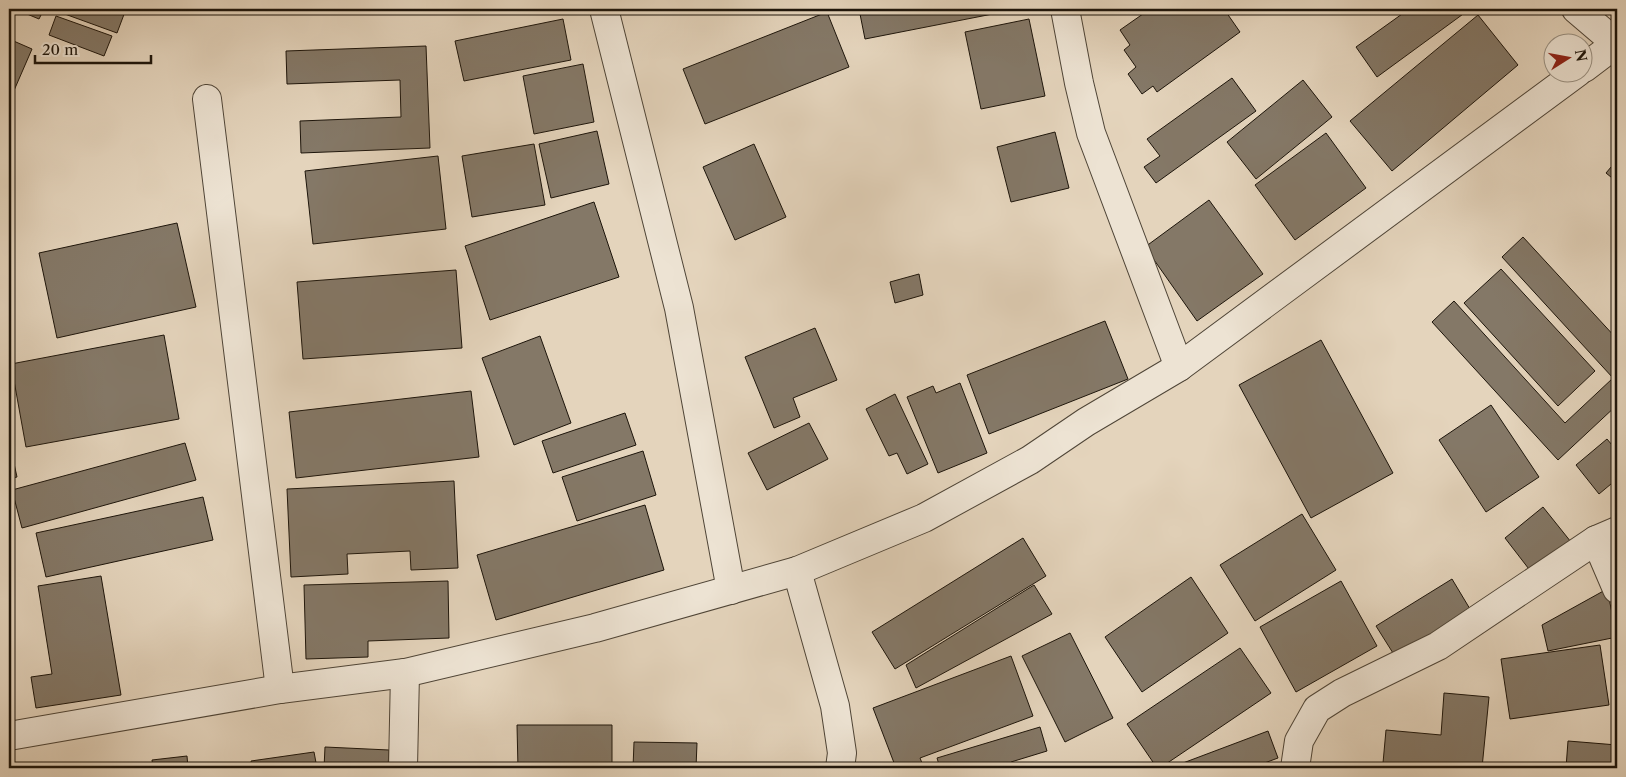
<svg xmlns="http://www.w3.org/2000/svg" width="1626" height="777" viewBox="0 0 1626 777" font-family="'Libre Caslon Text',serif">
  <rect width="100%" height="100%" fill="#e4d4bc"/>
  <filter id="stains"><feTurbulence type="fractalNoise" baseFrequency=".004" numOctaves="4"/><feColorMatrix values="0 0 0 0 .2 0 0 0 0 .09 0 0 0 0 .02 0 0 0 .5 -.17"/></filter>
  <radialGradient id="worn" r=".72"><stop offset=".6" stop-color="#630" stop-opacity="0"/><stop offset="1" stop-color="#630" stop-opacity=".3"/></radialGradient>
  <g fill="#847867" stroke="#1d150b">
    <path d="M 15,9 L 44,9 L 39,19 Z"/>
    <path d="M 64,9 L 126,9 L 117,33 L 62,13 Z"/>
    <path d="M 859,9 L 1012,9 L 1013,10 L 865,39 Z"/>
    <path d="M 1150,9 L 1224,9 L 1240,32 L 1157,92 L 1153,86 L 1142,94 L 1128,74 L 1136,67 L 1124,50 L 1130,45 L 1120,30 Z"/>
    <path d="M 1409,9 L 1470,9 L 1377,77 L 1356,47 Z"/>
    <path d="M 827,12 L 849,67 L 705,124 L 683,69 Z"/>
    <path d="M 1478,15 L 1518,65 L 1392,171 L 1350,121 Z"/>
    <path d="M 56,16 L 112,36 L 104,56 L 49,35 Z"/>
    <path d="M 563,19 L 571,60 L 464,81 L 455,41 Z"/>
    <path d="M 1029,19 L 1045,96 L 981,109 L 965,32 Z"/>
    <path d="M 9,39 L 32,49 L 9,102 Z"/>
    <path d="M 426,46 L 430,148 L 301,153 L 300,121 L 401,117 L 400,80 L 287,84 L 286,51 Z"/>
    <path d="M 583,64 L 594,122 L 534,134 L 523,76 Z"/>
    <path d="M 1232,78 L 1256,111 L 1156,183 L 1144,167 L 1160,156 L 1147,139 Z"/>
    <path d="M 1303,80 L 1332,117 L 1256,179 L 1227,142 Z"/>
    <path d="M 597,131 L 609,184 L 551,198 L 539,144 Z"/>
    <path d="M 1055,132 L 1069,188 L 1011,202 L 997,147 Z"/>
    <path d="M 1326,133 L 1366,188 L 1295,240 L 1255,185 Z"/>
    <path d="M 534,144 L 545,205 L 472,217 L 462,156 Z"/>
    <path d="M 754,144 L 786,217 L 735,240 L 703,167 Z"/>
    <path d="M 438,156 L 446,229 L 313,244 L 305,171 Z"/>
    <path d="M 1617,160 L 1617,182 L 1606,173 Z"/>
    <path d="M 1209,200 L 1263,274 L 1197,321 L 1145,247 Z"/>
    <path d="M 594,202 L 619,277 L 490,320 L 465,246 Z"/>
    <path d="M 177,223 L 196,307 L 57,338 L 39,253 Z"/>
    <path d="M 1523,237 L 1617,339 L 1617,405 L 1558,460 L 1432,322 L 1454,301 L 1565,423 L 1613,378 L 1502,257 Z"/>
    <path d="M 1501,269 L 1595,371 L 1558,406 L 1464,303 Z"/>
    <path d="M 456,270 L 462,348 L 303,359 L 297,282 Z"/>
    <path d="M 919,274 L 923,295 L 895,303 L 890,282 Z"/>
    <path d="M 1105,321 L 1128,379 L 989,434 L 967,375 Z"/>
    <path d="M 815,328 L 837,380 L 793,398 L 800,417 L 774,428 L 745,357 Z"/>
    <path d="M 164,335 L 179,419 L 26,447 L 11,364 Z"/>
    <path d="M 540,336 L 571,423 L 514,445 L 482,358 Z"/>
    <path d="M 1321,340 L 1393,473 L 1311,518 L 1239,385 Z"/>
    <path d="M 960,383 L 987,453 L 938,473 L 907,397 L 933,386 L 936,393 Z"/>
    <path d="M 471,391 L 479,457 L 296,478 L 289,412 Z"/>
    <path d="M 895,394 L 928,464 L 907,474 L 897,453 L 889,456 L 866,409 Z"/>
    <path d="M 1491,405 L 1539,477 L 1486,512 L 1439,440 Z"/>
    <path d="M 625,413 L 636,445 L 553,473 L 542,441 Z"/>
    <path d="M 809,423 L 828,459 L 767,490 L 748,453 Z"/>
    <path d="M 1607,439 L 1617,451 L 1617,479 L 1599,494 L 1576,465 Z"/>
    <path d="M 9,441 L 17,477 L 9,479 Z"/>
    <path d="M 185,443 L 196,480 L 22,528 L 12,490 Z"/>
    <path d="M 643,451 L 656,495 L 577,521 L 562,477 Z"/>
    <path d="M 454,481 L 458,568 L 411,570 L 410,551 L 347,554 L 348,574 L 291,577 L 287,489 Z"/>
    <path d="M 203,497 L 213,540 L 46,577 L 36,533 Z"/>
    <path d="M 645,505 L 664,570 L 496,620 L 477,555 Z"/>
    <path d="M 1543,507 L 1571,542 L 1532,573 L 1505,538 Z"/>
    <path d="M 1302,514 L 1336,570 L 1255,621 L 1220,565 Z"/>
    <path d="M 1023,538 L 1046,576 L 895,669 L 872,632 Z"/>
    <path d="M 101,576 L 121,695 L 36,708 L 31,677 L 52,674 L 38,586 Z"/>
    <path d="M 1191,577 L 1228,633 L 1142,692 L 1105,637 Z"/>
    <path d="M 1452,579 L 1473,614 L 1398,661 L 1376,626 Z"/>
    <path d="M 448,581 L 449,638 L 368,641 L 368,657 L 306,659 L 304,585 Z"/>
    <path d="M 1341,581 L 1377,646 L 1296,692 L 1260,627 Z"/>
    <path d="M 1034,585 L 1052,614 L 916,688 L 906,665 Z"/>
    <path d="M 1607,589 L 1617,637 L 1548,651 L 1542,625 Z"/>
    <path d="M 1070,633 L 1113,718 L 1065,742 L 1022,656 Z"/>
    <path d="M 1600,645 L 1609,705 L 1510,719 L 1501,659 Z"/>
    <path d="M 1240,648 L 1271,693 L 1160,768 L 1157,768 L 1127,724 Z"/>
    <path d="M 1011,656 L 1033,716 L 920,758 L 924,768 L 896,768 L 873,708 Z"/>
    <path d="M 1444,693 L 1489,697 L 1482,768 L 1436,768 L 1383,763 L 1386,730 L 1441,735 Z"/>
    <path d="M 517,725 L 612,725 L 612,768 L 518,768 Z"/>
    <path d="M 1040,727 L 1047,751 L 1011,762 L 1013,768 L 940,768 L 937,758 Z"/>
    <path d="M 1268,731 L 1278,758 L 1251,768 L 1176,768 L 1175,766 Z"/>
    <path d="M 1568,741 L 1617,745 L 1617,768 L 1566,768 Z"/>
    <path d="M 634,742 L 697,743 L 696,768 L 633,768 Z"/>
    <path d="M 325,747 L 389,750 L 388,768 L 324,768 Z"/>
    <path d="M 314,752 L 317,768 L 252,768 L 251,761 Z"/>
    <path d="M 187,756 L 188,768 L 153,768 L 152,760 Z"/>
    <path d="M 244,764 L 244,768 L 196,768 Z"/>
  </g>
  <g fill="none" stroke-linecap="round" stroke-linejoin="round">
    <g stroke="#4f4537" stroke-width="30">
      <g id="minor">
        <path d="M 604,9 L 679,308 L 731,590"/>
        <path d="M 1065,9 L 1079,83 L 1091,133 L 1179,367"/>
        <path d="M 1576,9 L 1617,44"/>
        <path d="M 1584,68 L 1617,43"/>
        <path d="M 207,99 L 280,689"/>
        <path d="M 1596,540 L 1617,589"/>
        <path d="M 797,571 L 835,706 L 842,753 L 840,768"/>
        <path d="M 9,736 L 280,689 L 405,673 L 595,628 L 797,571 L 924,518 L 1030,460 L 1086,422 L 1179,367 L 1578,72"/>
        <path d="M 403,768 L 405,673"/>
        <path d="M 1295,768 L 1299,741 L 1317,709 L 1342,693 L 1438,646 L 1596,540 L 1617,531"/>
      </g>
    </g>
    <use href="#minor" stroke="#ede3d3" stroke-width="28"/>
  </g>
  <rect width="1626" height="777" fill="none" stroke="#e4d4bc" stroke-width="30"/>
  <rect x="10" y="10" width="1606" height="757" fill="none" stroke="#1d150b" stroke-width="2.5"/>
  <rect x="15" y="15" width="1596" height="747" fill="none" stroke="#1d150b"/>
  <g transform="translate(1568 58) rotate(79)"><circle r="24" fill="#ede3d3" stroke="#9a9183"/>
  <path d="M0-4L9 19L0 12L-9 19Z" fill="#8f2418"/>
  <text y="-8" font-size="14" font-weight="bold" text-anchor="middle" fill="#1d150b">N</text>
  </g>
  <path d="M35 55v8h116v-8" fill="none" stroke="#1d150b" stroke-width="2.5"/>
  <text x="42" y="55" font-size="15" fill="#1d150b" stroke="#ede3d3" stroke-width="4" paint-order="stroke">20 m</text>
  <rect width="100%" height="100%" filter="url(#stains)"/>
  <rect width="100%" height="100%" fill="url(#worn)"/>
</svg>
